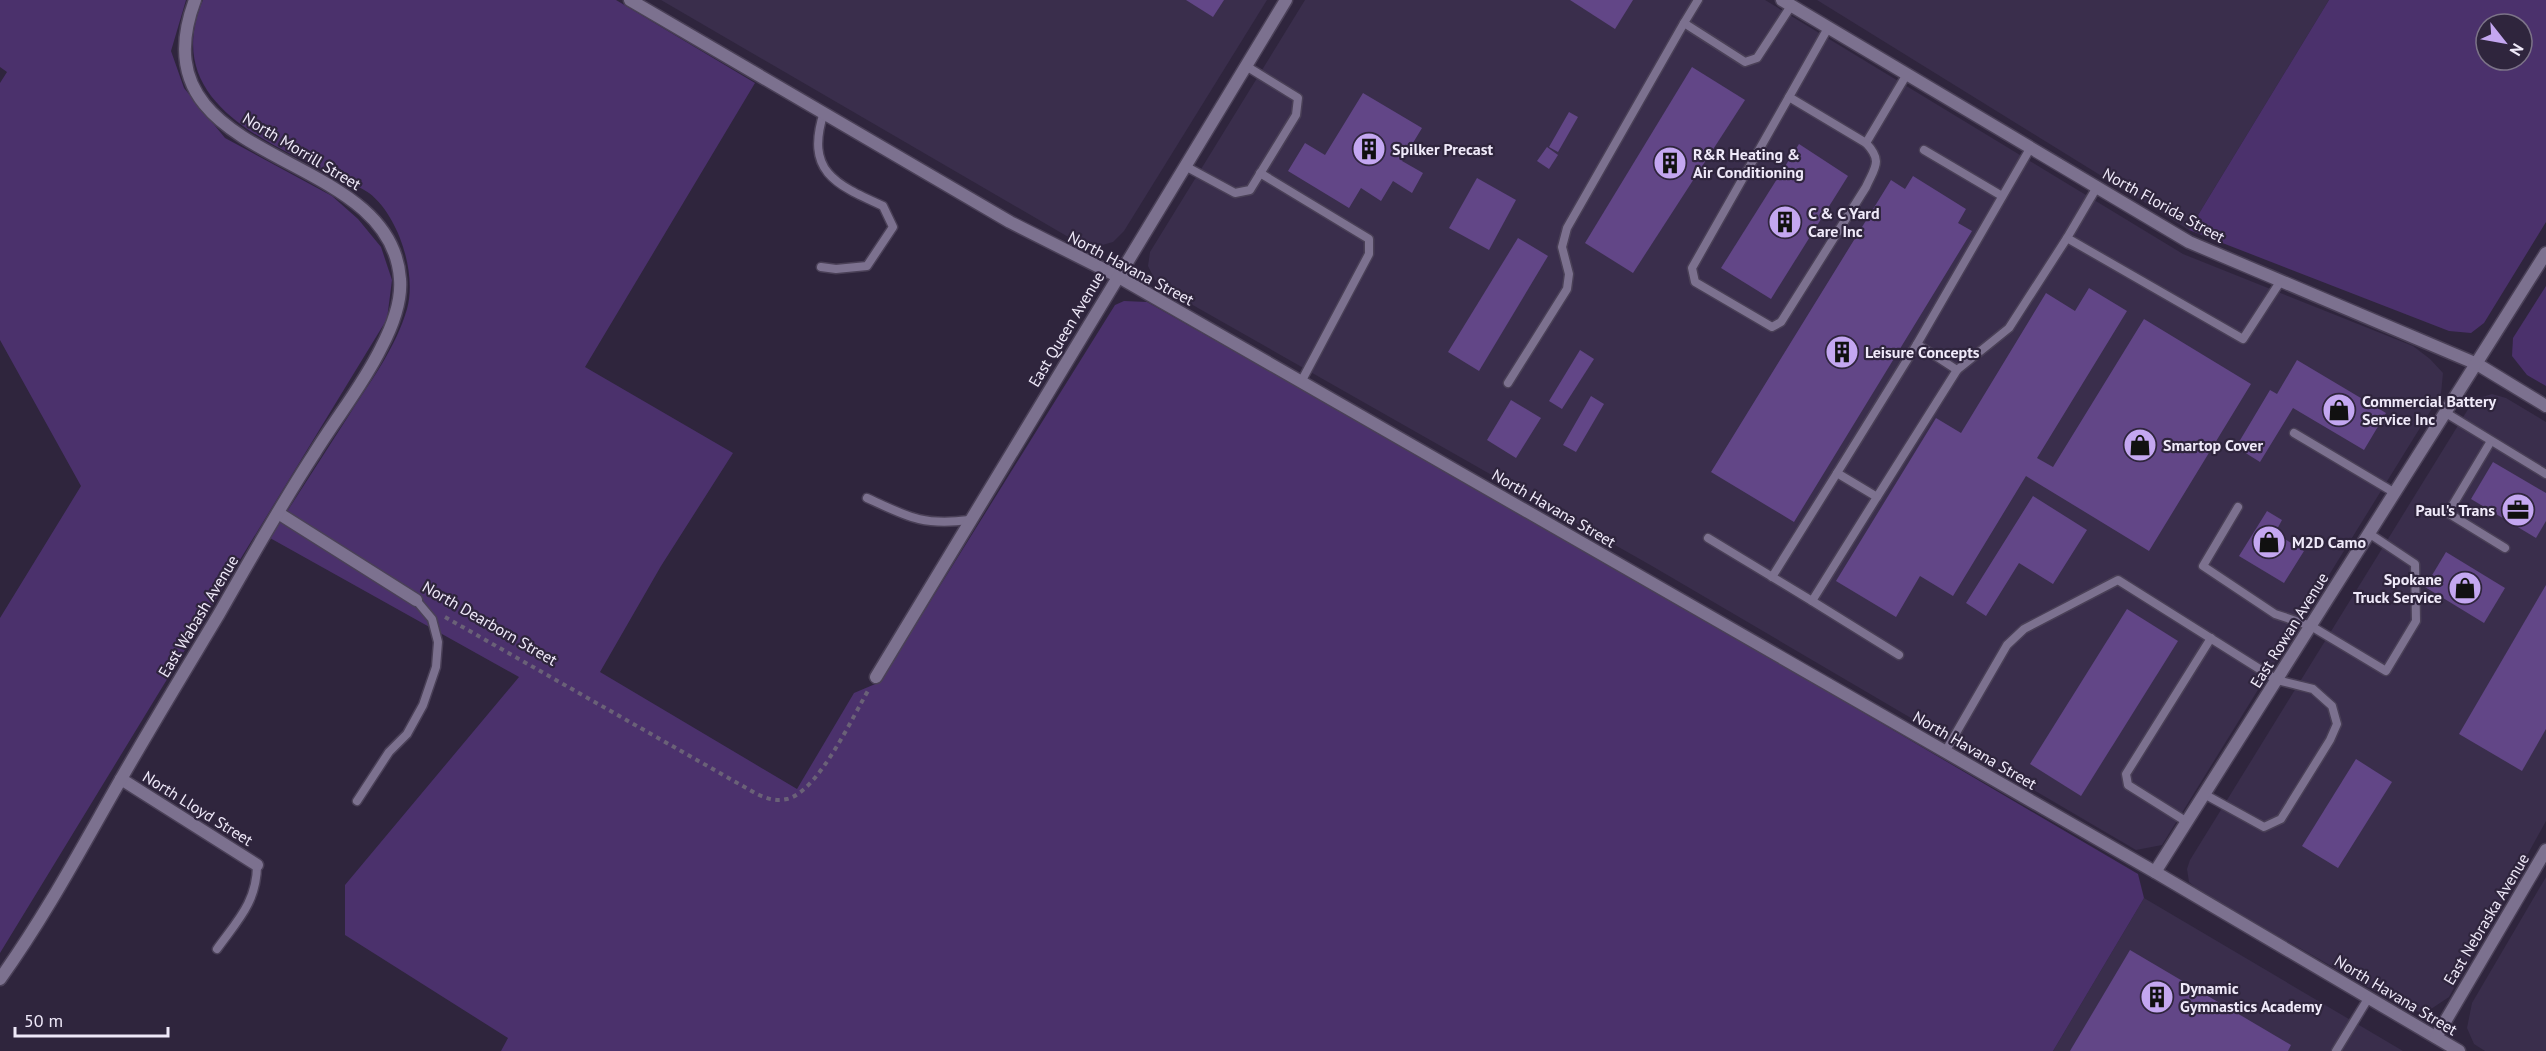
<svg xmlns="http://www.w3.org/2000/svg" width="2546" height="1051" viewBox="0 0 2546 1051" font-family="'PT Sans',sans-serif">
  <rect width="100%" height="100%" fill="#2f253d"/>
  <g fill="#3a2e4c">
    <path d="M 661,0 L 1267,0 L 1124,231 L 1113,242 L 1099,246 L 1070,238 Z"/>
    <path d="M 1305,0 L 1765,0 L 2183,254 L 2413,346 L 2430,359 L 2443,373 L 2441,394 L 2162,845 L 2136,850 L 1652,566 L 1168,291 L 1155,280 L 1148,266 L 1150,252 Z"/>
    <path d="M 1817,0 L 2329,0 L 2189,230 Z"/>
    <path d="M 2492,394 L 2506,398 L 2546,422 L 2546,821 L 2449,997 L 2425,1013 L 2406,1009 L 2198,890 L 2189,882 L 2187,869 L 2190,860 L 2470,406 L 2479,398 Z"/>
    <path d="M 2546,877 L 2546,1051 L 2485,1051 L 2474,1044 L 2467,1028 L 2472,1003 Z"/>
    <path d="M 2144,898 L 2403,1051 L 2053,1051 Z"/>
  </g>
  <g fill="#4b316c" fill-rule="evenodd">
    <path d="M 0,0 L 186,0 L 171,51 L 184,88 L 225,138 L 332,196 L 358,219 L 381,247 L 392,280 L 387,319 L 0,953 L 0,618 L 81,486 L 0,340 L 0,83 L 7,72 L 0,67 Z"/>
    <path d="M 203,0 L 616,0 L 755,83 L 585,367 L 733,453 L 661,566 L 600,672 L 797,789 L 854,693 L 880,682 L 1115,305 L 1124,301 L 1147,302 L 1571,541 L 2138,874 L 2144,898 L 2053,1051 L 501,1051 L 508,1038 L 345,935 L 345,885 L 519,677 L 270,538 C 297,496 324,454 351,412 C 372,379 396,347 407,309 C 417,274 399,216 369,193 C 358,185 341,180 329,173 C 257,138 162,97 203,0 Z"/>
    <path d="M 2329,0 L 2546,0 L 2546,222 L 2484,323 L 2471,333 L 2449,331 L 2189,230 ZM 2486,24 L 2522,24 L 2522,60 L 2486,60 Z"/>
    <path d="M 2546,286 L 2546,386 L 2527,375 L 2512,356 L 2513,338 Z"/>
  </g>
  <g fill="#624687">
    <path d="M 1186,0 L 1224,0 L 1213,17 Z"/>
    <path d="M 1570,0 L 1633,0 L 1615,29 Z"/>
    <path d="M 1692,67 L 1745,100 L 1633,273 L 1585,243 Z"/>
    <path d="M 1363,93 L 1422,128 L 1402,161 L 1423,173 L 1412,193 L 1393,181 L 1381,201 L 1361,188 L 1349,208 L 1288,171 L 1305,143 L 1325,155 Z"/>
    <path d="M 1569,112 L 1578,117 L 1558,152 L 1549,147 Z"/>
    <path d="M 1799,144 L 1848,176 L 1771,299 L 1721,268 Z"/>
    <path d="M 1547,147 L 1558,155 L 1549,169 L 1537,161 Z"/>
    <path d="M 1913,176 L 1966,209 L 1958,223 L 1972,231 L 1794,522 L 1711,472 L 1891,180 L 1905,189 Z"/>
    <path d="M 1477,178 L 1516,200 L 1489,250 L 1449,228 Z"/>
    <path d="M 1518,238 L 1548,256 L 1479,371 L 1448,352 Z"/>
    <path d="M 2089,288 L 2127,311 L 2037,458 L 2053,467 L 2144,319 L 2251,384 L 2149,551 L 2026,476 L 1953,596 L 1920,576 L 1896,617 L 1836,581 L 1936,418 L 1961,433 L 2046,293 L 2075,311 Z"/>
    <path d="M 1580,350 L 1594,359 L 1562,409 L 1549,401 Z"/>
    <path d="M 2297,360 L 2386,413 L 2364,450 L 2293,408 L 2260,462 L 2236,447 L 2270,390 L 2277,394 Z"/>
    <path d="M 1591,396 L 1604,404 L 1576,452 L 1563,445 Z"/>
    <path d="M 1511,400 L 1541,418 L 1516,458 L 1487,440 Z"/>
    <path d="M 2493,462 L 2546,493 L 2546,521 L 2536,538 L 2471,499 Z"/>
    <path d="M 2033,496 L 2087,530 L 2053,584 L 2019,563 L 1986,616 L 1966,603 Z"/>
    <path d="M 2267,511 L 2282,520 L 2275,533 L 2304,551 L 2284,583 L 2239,556 Z"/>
    <path d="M 2446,552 L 2505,588 L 2484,623 L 2425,587 Z"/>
    <path d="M 2546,585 L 2546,729 L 2522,771 L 2459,734 Z"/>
    <path d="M 2127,609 L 2178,641 L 2081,796 L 2030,764 Z"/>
    <path d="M 2356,759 L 2392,782 L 2338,868 L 2302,846 Z"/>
    <path d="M 2130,950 L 2291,1045 L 2288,1051 L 2070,1051 Z"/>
  </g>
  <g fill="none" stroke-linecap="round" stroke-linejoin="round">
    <g stroke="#4a4057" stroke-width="11">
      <g id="service">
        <path d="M 1698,0 L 1684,23 L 1745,62 L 1757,58 L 1791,6"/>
        <path d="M 1828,28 L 1789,97 L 1866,143 L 1907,74"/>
        <path d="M 1789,97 L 1692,268 L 1695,282 L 1772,327 L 1781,322 L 1866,187 C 1875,167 1883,161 1866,143"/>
        <path d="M 1924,150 L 2002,196"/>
        <path d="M 1185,166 L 1235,193 L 1250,190 L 1296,115 L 1298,98 L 1246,66"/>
        <path d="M 1260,173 L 1369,239 L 1369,254 L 1301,382"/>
        <path d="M 2097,187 L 2067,238 L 2243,339 L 2280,282"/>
        <path d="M 821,267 L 836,269 L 867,266 L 893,227 L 883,206 C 834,184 805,171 824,112"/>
        <path d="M 1917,344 L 2031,147"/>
        <path d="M 1508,383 L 1567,289 L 1569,274 L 1562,247 L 1567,228 L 1684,23"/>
        <path d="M 2446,413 L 2546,474"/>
        <path d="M 2294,433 L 2395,493"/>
        <path d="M 2491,441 L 2448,513 L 2505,548"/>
        <path d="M 1877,497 L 1957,370"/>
        <path d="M 867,498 C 908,517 923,526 969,520"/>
        <path d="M 2238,507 L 2203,566 L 2275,614 L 2311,626 L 2386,671 L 2416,621 L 2415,564 L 2370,534"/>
        <path d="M 1708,538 L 1812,601"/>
        <path d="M 1772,577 L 1837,473"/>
        <path d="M 1899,655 L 1812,601 L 1877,497 L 1837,473 L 1917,344 L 1957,370 L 2009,328 L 2067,238"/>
        <path d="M 1945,752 L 2007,645 L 2024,629 L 2118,580 L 2277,680 L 2313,689 L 2332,706 L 2337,724 L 2330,740 L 2281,819 L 2264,827 L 2204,794"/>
        <path d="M 357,801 L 389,752 L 407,734 L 423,705 L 436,667 L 438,642 L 432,619 L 416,600"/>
        <path d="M 2187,822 L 2128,785 L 2126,774 L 2211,638"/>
        <path d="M 217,949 C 237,921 257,902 257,865"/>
        <path d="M 2336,1051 L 2369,997"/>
      </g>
    </g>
    <g stroke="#4a4057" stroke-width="15">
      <g id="minor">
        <path d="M 630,0 L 1010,222 L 1117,276 L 2155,872 L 2459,1051"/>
        <path d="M 1782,0 L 2189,242 L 2477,364 L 2546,406"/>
        <path d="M 278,513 L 416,600"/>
        <path d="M 876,677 L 1286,0"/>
        <path d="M 121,779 L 257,865"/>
        <path d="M 2155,872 L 2546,253"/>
        <path d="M 0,979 C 46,915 82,847 121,779 C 153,723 186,669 219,614 C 250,560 280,506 314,454 C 336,418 363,385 381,348 C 392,327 402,303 400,279 C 391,145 131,170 195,0"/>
        <path d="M 2436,1037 L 2546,850"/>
      </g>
    </g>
    <path stroke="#6a6177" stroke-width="4" stroke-dasharray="4.5 4.5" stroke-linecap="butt" d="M 445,617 L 755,793 C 765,798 775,802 787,799 C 818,792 853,716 869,689"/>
    <use href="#service" stroke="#7c718f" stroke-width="8"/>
    <use href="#minor" stroke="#7c718f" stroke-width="12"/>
  </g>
  <defs>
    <g id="building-disc" transform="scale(1.725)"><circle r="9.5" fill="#c4a7f1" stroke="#2f253d"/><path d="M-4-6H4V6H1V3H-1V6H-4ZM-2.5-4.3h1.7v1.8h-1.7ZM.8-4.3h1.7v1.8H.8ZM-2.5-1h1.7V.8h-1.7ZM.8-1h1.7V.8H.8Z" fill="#111"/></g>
    <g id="shop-disc" transform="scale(1.725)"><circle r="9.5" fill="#c4a7f1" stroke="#2f253d"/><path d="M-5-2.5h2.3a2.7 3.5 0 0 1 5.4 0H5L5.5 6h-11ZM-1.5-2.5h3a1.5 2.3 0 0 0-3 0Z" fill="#111"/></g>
    <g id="office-disc" transform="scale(1.725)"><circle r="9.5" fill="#c4a7f1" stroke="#2f253d"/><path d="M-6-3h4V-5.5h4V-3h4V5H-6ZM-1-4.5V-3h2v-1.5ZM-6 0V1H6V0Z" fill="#111"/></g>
  </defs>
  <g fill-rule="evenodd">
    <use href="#building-disc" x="1369" y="149"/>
    <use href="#building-disc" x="1670" y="163"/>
    <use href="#building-disc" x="1785" y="222"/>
    <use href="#building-disc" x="1842" y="352"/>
    <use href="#shop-disc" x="2339" y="410"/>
    <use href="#shop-disc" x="2140" y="445"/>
    <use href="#office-disc" x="2518" y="510"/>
    <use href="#shop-disc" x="2269" y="542"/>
    <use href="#shop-disc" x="2465" y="588"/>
    <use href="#building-disc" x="2157" y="997"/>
  </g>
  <g text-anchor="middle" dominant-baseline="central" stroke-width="4.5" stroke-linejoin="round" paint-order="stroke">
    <g font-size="16" font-weight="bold" fill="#efe9f9" stroke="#2f253d" text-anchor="start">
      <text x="1392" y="149">Spilker Precast</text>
      <text x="1693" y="154">R&amp;R Heating &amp;<tspan x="1693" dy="18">Air Conditioning</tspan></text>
      <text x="1808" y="213">C &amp; C Yard<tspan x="1808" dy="18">Care Inc</tspan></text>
      <text x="1865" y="352">Leisure Concepts</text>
      <text x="2362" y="401">Commercial Battery<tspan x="2362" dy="18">Service Inc</tspan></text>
      <text x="2163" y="445">Smartop Cover</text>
      <text x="2495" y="510" text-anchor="end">Paul's Trans</text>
      <text x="2292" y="542">M2D Camo</text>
      <text x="2442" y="579" text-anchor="end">Spokane<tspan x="2442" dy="18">Truck Service</tspan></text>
      <text x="2180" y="988">Dynamic<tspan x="2180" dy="18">Gymnastics Academy</tspan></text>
    </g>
    <g font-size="16" fill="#efe9f9" stroke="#2f253d">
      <text transform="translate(302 151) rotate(31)">North Morrill Street</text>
      <text transform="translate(2164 205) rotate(29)">North Florida Street</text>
      <text transform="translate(1131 268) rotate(28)">North Havana Street</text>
      <text transform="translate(1066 329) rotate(-59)">East Queen Avenue</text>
      <text transform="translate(1554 508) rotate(30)">North Havana Street</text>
      <text transform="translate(198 616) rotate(-59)">East Wabash Avenue</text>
      <text transform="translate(490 623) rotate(30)">North Dearborn Street</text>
      <text transform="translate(2289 630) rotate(-58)">East Rowan Avenue</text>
      <text transform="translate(1975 750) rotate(30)">North Havana Street</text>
      <text transform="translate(198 808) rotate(32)">North Lloyd Street</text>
      <text transform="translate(2486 919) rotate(-59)">East Nebraska Avenue</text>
      <text transform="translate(2396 995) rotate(31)">North Havana Street</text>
    </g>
  </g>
  <g transform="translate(2504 42) rotate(121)"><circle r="28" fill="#2f253d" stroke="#7c7388" stroke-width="1.5"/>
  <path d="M0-4.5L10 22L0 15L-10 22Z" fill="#c4a7f1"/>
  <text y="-9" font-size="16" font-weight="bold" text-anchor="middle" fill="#efe9f9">N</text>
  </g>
  <path d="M15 1027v9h153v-9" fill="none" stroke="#efe9f9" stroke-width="3"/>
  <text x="24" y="1027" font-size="18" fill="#efe9f9" stroke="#2f253d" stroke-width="4.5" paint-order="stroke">50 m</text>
</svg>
